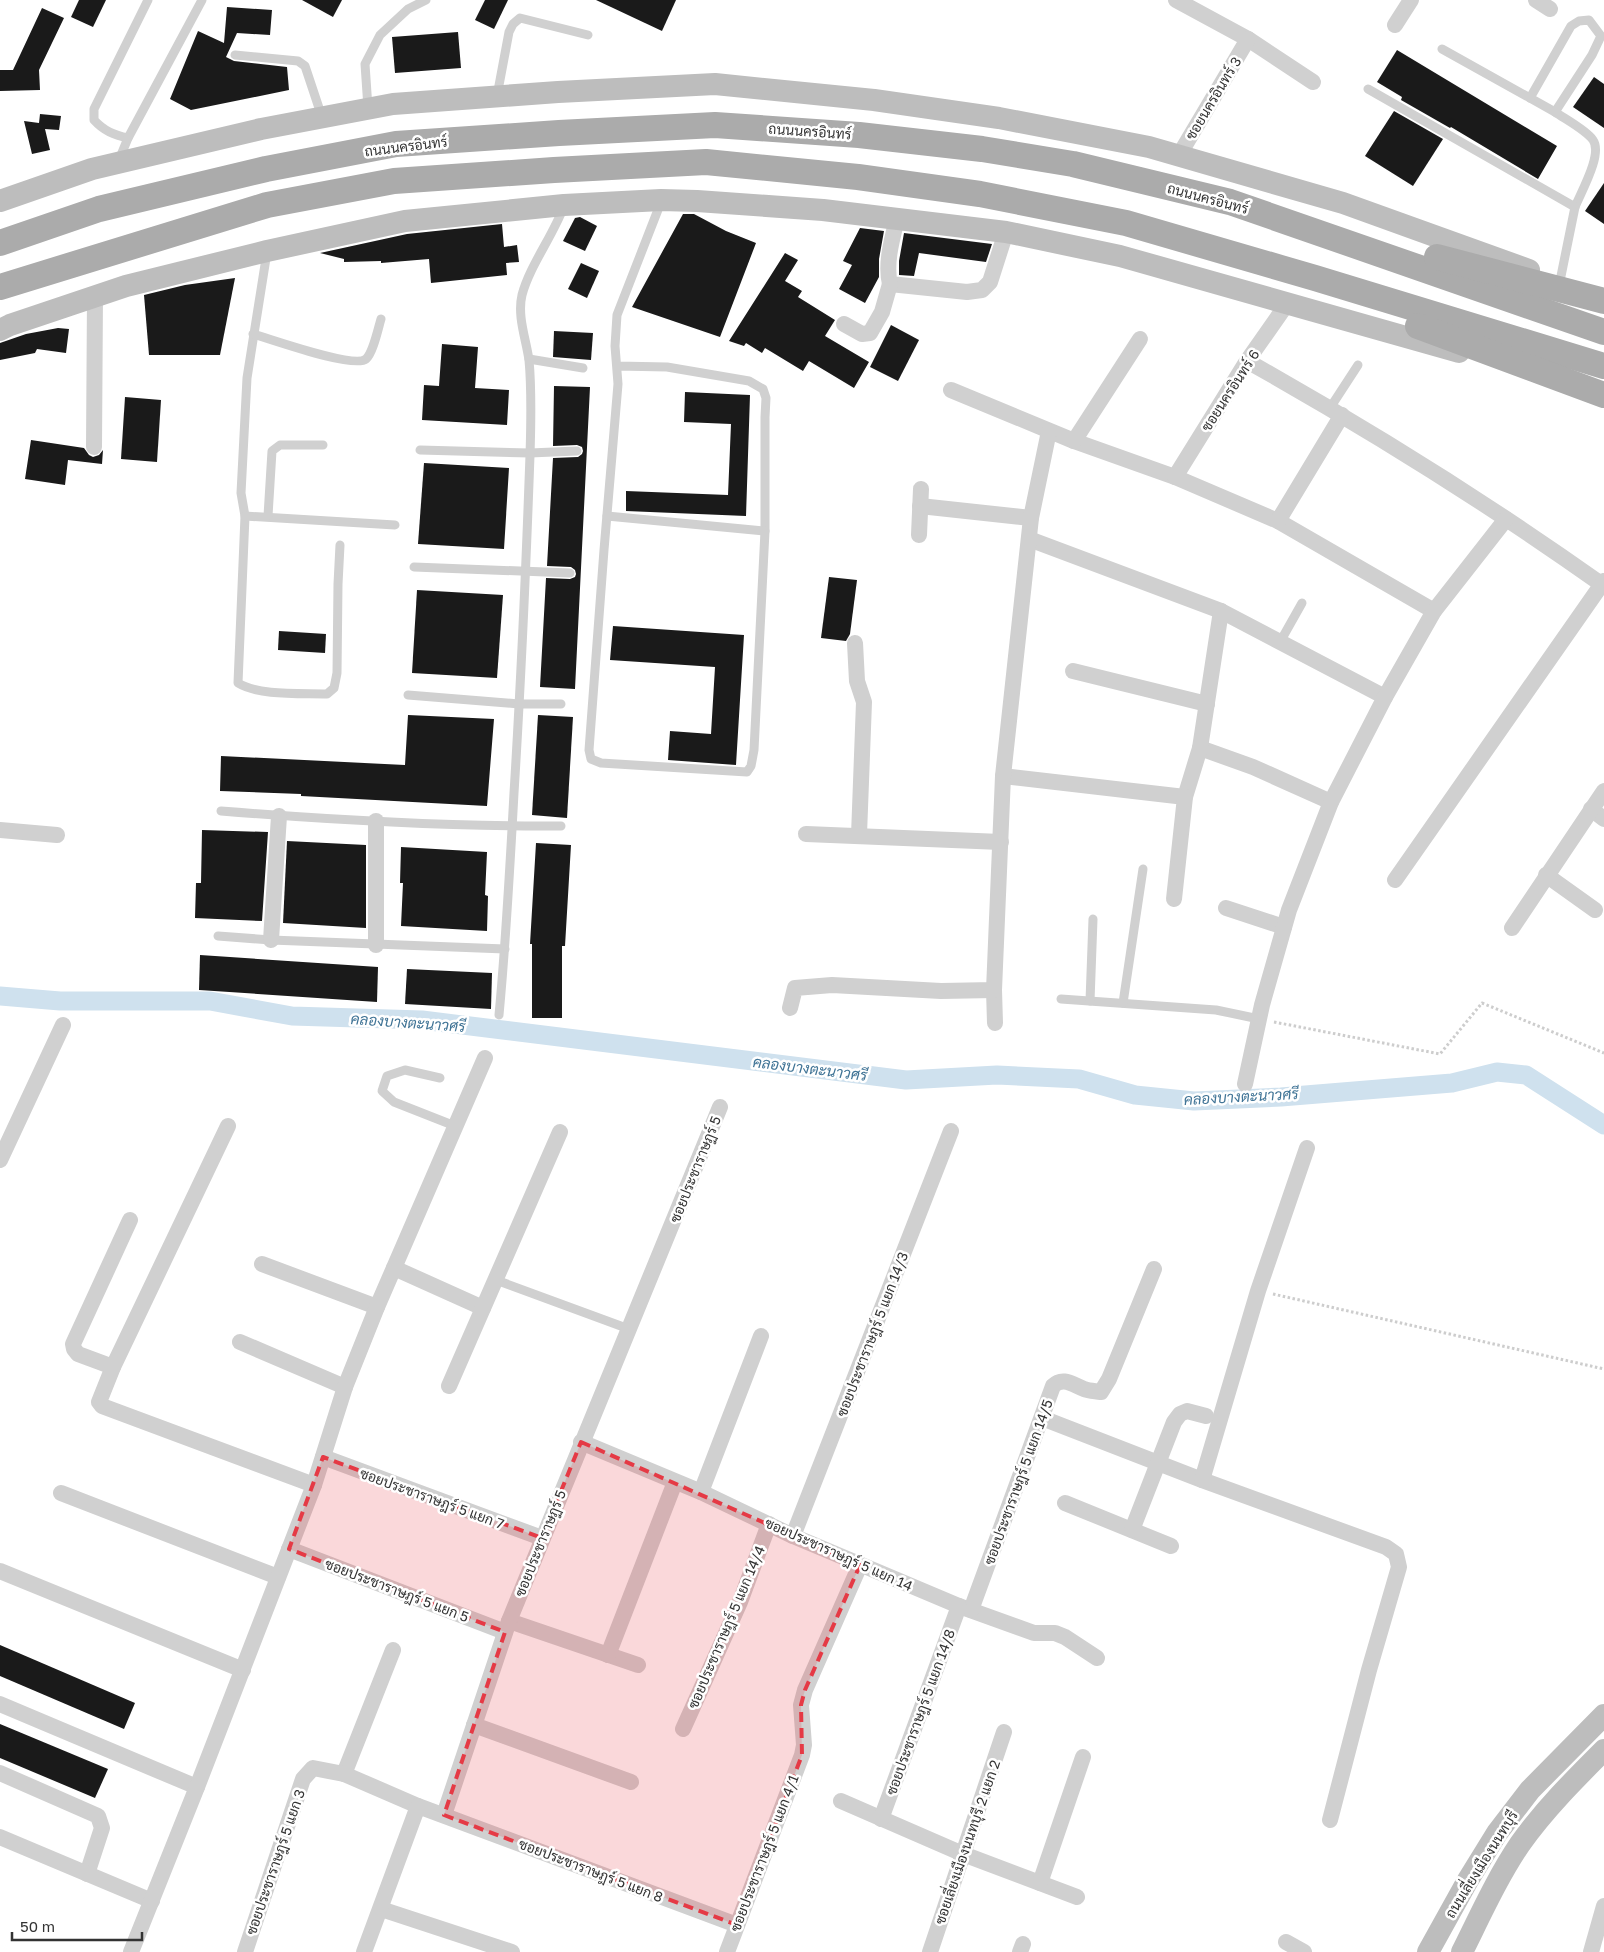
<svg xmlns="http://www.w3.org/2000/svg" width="1604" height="1952" viewBox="0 0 1604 1952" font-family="'Golos Text',Sarabun,sans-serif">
  <rect width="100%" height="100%" fill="#fff"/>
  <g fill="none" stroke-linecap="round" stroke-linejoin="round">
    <path stroke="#cfe1ee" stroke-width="19" d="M 0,996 L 60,1001 L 210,1001 L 292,1016 L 422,1020 L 906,1080 L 997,1075 L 1079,1079 L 1135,1095 L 1194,1101 L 1281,1097 L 1452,1083 L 1497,1072 L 1526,1075 L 1604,1125"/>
  </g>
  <g fill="#1a1a1a">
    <path d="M 79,0 L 106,0 L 93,27 L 71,17 Z"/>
    <path d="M 302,0 L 342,0 L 333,17 Z"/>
    <path d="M 485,0 L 508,0 L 494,29 L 475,20 Z"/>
    <path d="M 596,0 L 676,0 L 662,31 Z"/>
    <path d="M 227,7 L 272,10 L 270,35 L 237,33 L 226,57 L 234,61 L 287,67 L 289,90 L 191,110 L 170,99 L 198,31 L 224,43 Z"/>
    <path d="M 42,8 L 64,18 L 39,70 L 40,90 L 0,91 L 0,70 L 13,70 Z"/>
    <path d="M 458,32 L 461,68 L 395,73 L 392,37 Z"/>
    <path d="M 1397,50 L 1557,146 L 1538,179 L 1451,127 L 1450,128 L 1401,100 L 1402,97 L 1377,82 Z"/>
    <path d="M 1594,77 L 1604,84 L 1604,128 L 1573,107 Z"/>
    <path d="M 1394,111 L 1443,139 L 1413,186 L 1365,156 Z"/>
    <path d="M 40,114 L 61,116 L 59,130 L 45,129 L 50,150 L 32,154 L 24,121 L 39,123 Z"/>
    <path d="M 1604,183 L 1604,224 L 1585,211 Z"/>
    <path d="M 683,214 L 694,214 L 726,231 L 756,243 L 720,337 L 632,307 Z"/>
    <path d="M 580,217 L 597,226 L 585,251 L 563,241 L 575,218 Z"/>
    <path d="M 502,224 L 504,247 L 517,245 L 519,262 L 506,263 L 507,275 L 431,283 L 429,259 L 381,263 L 381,261 L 344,262 L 344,259 L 320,253 L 407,234 Z"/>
    <path d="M 860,228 L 884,231 L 879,259 L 879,277 L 865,303 L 839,289 L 852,265 L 843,261 Z"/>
    <path d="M 904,233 L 992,244 L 986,262 L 919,253 L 914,276 L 899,275 L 899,261 Z"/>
    <path d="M 785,253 L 798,260 L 785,281 L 802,291 L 798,297 L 835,320 L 825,336 L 869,362 L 854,388 L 809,361 L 803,371 L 765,348 L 762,353 L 746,343 L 744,346 L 729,341 Z"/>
    <path d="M 581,263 L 599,271 L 587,298 L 568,289 Z"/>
    <path d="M 235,278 L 220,355 L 149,355 L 144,295 L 185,285 Z"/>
    <path d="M 891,325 L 919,340 L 898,381 L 870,367 Z"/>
    <path d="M 58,328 L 69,329 L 66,353 L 37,349 L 35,353 L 0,360 L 0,343 L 26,334 Z"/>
    <path d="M 554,331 L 593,333 L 591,360 L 553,357 Z"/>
    <path d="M 442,344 L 478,347 L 475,388 L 509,390 L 507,425 L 422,420 L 424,385 L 439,386 Z"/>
    <path d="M 554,386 L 590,387 L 575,689 L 540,687 L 546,578 L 570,579 L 575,577 L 576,574 L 575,570 L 571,567 L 547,566 L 553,458 L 578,457 L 582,454 L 583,451 L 582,447 L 577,445 L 553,446 Z"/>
    <path d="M 685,392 L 750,395 L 746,516 L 626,511 L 626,491 L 728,495 L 731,424 L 684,422 Z"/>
    <path d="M 125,397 L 161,400 L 157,462 L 121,459 Z"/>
    <path d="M 31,440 L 84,448 L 89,455 L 93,457 L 99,455 L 103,450 L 102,464 L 68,460 L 65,485 L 25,479 Z"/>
    <path d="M 424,463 L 509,468 L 504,549 L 418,544 Z"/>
    <path d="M 829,577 L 857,580 L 850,634 L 846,641 L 821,638 Z"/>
    <path d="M 417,590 L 503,595 L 497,678 L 412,673 Z"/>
    <path d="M 613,626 L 744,635 L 736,765 L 668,760 L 670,731 L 711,734 L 715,667 L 610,660 Z"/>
    <path d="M 279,631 L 326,634 L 325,653 L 278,650 Z"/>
    <path d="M 408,715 L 494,719 L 487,806 L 301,796 L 301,794 L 220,791 L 221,756 L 405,765 Z"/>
    <path d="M 538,715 L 573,717 L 567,818 L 532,815 Z"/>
    <path d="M 202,830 L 268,832 L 262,921 L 195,918 L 196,883 L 201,883 Z"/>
    <path d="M 287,841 L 366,845 L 366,928 L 283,923 Z"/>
    <path d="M 536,843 L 571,845 L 565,946 L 562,946 L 562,1018 L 532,1018 L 532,944 L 530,944 Z"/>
    <path d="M 401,847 L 487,852 L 485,895 L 488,896 L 487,931 L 401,926 L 403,883 L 400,883 Z"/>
    <path d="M 200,955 L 378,967 L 377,1002 L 199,990 Z"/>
    <path d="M 407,969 L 492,973 L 491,1009 L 405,1004 Z"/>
    <path d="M 0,1645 L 135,1703 L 124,1729 L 0,1676 Z"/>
    <path d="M 0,1724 L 108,1769 L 95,1798 L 0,1758 Z"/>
  </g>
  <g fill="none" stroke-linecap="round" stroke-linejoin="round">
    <g stroke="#cdcdcd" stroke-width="3" stroke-dasharray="2.5 2.5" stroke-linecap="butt">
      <path d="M 1274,1022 L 1440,1054 L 1482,1003 L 1604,1053"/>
      <path d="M 1273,1294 L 1604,1369"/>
    </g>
    <g stroke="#d0d0d0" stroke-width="9">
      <path d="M 1442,49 L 1555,112"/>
      <path d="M 235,55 L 298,61 L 305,66 L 322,117"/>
      <path d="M 1368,89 L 1575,207 C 1581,192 1603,154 1593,140 C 1586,130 1565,119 1555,112 L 1592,55 L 1601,36 L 1589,20 L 1579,21 L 1571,26 L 1530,98"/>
      <path d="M 497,96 L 509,32 L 513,24 L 520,18 L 588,35"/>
      <path d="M 368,108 L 365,64 L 380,35 L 408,9 L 426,0"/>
      <path d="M 128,138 C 114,135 104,131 94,120 L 94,109 L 148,0"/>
      <path d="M 119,160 L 128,138 L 202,0"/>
      <path d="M 267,252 L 247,378 L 241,493 L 245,516 L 238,683 C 259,696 301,693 327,694 L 334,688 L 337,673 L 338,584 L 340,545"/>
      <path d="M 1560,281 L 1575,207"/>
      <path d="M 253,334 C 271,339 354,369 366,359 C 373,353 378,329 381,319"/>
      <path d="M 529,359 L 583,368"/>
      <path d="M 617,366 L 667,367 L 749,381 L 763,389 L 766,398 L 765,417 L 765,531 L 754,750 L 751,766 L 747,772 L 601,763 L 591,759 L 589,750 L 604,550 L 618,384 L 615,346 L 617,315 L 661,202"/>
      <path d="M 1330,408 L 1358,365"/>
      <path d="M 420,450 L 530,453 L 577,451"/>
      <path d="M 245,516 L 395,525"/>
      <path d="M 268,516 L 272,451 L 280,445 L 323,445"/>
      <path d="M 607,516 L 765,531"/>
      <path d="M 414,567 L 570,573"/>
      <path d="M 1280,642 L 1302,603"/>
      <path d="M 408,695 L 519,704 L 561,704"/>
      <path d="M 221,811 C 334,820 448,827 561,826"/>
      <path d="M 218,936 L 271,940 L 505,949"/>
      <path d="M 1061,999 L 1216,1010 L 1259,1019"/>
      <path d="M 1090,1001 L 1093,919"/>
      <path d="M 1123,1003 L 1143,869"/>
      <path d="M 499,1015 C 506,941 510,867 514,793 C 521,680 526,568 530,455 C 531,424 532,392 529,360 C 526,339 517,316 522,295 C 530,265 553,236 564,206"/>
      <path d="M 440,1078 L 405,1070 L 387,1076 L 382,1091 L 394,1102 L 455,1126"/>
      <path d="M 496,1280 L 629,1329"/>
    </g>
    <g stroke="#d0d0d0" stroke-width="16">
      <path d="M 1176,0 L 1248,39 L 1313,82"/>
      <path d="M 1536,0 L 1550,9"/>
      <path d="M 1395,25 L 1411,0"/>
      <path d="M 1178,157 L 1248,39"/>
      <path d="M 897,219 C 892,239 885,264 890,284 L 967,292 L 982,290 L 990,282 L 1006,232"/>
      <path d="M 844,324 L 862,334 L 870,333 L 882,312 L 890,284"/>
      <path d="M 1247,361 C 1370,430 1490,505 1604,586"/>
      <path d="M 951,390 L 1074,441 L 1175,477 L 1278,521 L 1434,611"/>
      <path d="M 1074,441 L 1140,339"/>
      <path d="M 94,447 L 95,295"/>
      <path d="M 1175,477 L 1247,361 L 1287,304"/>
      <path d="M 920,506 L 1031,518"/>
      <path d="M 1278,521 L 1342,415"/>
      <path d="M 919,535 L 921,489"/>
      <path d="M 1029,539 L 1221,611 L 1385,697"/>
      <path d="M 855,643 L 857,681 L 864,702 L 859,835"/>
      <path d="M 1073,671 L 1207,704"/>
      <path d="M 1200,748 L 1253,767 L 1331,802"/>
      <path d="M 1003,776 L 1185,797 L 1200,748 L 1221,611"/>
      <path d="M 1591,809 L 1604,819"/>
      <path d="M 0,830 L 57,835"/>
      <path d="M 806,834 L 1001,842"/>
      <path d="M 1546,875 L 1595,910"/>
      <path d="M 1395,880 L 1604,581"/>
      <path d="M 1174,899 L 1185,797"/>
      <path d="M 1226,908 L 1284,927"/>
      <path d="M 1512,928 L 1604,791"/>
      <path d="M 271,940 L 279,816"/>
      <path d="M 376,945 L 376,821"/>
      <path d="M 994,990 L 995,1023"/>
      <path d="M 790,1008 L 795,988 L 832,985 L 941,991 L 994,990 L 1003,776 L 1031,518 L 1049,431"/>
      <path d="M 1245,1084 L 1262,1005 L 1289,910 L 1331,802 L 1385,697 L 1434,611 L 1506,519"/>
      <path d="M 228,1126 L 113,1367 L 99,1402 L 102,1406 L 314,1485"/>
      <path d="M 0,1160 L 63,1025"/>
      <path d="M 262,1264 L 377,1307"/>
      <path d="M 394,1268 L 483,1308"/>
      <path d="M 240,1342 L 345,1387"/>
      <path d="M 113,1367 L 78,1354 L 74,1349 L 73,1344 L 130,1220"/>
      <path d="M 449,1386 L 560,1132"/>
      <path d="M 1042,1418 L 1202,1480 L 1386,1547 L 1396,1554 L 1399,1567 L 1369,1670 L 1330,1820"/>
      <path d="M 581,1442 L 701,1492 L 793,1536 L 959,1606 L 1034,1633 L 1055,1633 L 1065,1637 L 1097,1658"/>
      <path d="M 323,1457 L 542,1538"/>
      <path d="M 1202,1480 L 1258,1291 L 1307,1148"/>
      <path d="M 701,1492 L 761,1336"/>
      <path d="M 61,1493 L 278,1577"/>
      <path d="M 1065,1503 L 1171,1546"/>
      <path d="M 1132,1530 L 1174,1422 L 1180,1414 L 1187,1411 L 1206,1416"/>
      <path d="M 793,1536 L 951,1131"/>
      <path d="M 289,1549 L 505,1632"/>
      <path d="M 0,1571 L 243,1670"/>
      <path d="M 971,1610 L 1053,1386 C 1063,1376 1073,1385 1084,1389 C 1089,1391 1095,1391 1101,1392 L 1109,1379 L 1154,1269"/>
      <path d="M 509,1621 L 638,1665"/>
      <path d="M 608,1655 L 675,1482"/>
      <path d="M 0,1704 L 197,1787"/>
      <path d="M 474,1725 L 631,1782"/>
      <path d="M 683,1729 L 740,1602 L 769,1524"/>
      <path d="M 0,1773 L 98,1816 L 102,1828 L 87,1874"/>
      <path d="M 344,1774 L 393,1650"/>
      <path d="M 841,1801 L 963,1854 L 1077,1897"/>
      <path d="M 444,1815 L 509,1621 L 720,1107"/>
      <path d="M 881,1819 L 959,1606"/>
      <path d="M 0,1837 L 152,1901"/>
      <path d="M 1040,1883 L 1083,1757"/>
      <path d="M 381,1909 L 512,1952"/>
      <path d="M 1286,1942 L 1304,1952"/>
      <path d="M 131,1952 L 197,1787 L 314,1485 L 345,1387 L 377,1307 L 485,1058"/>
      <path d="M 245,1952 L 303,1779 L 313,1768 L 344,1774 L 418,1806"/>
      <path d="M 364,1952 L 418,1806 L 737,1925"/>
      <path d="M 727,1952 L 802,1755 L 804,1745 L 801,1705 L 805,1690 L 860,1565"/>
      <path d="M 930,1952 L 1004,1732"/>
      <path d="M 1020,1952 L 1023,1944"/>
      <path d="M 1591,1952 L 1604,1906"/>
    </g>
    <g stroke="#bdbdbd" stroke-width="22">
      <path d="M 0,201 L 92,169 L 261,129 L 393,104 L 558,92 L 715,84 L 874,100 L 999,118 L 1149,147 L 1343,203 L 1529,270"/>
      <path d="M 0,330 L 10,325 L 126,286 L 267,251 L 405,221 L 564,205 L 661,200 L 697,201 L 823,210 L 1006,232 L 1120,256 L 1459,352"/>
      <path d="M 1428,1952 L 1468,1880 L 1497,1833 L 1530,1790 L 1604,1715"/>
      <path d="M 1462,1952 C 1480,1916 1497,1878 1520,1844 C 1544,1810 1574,1780 1604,1750"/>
    </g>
    <g stroke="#ababab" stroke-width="26">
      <path d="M 0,243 L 99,209 L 266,169 L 396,144 L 559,133 L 715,125 L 859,135 L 982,149 L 1073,164 L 1230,202 L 1604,332"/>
      <path d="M 1437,257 L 1604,301"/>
      <path d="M 0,287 L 267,205 L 394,181 L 554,170 L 706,162 L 858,177 L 980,194 L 1126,223 L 1315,278 L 1604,366"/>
      <path d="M 1418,326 L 1604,395"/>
    </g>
  </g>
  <path fill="#e53a45" fill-opacity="0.2" stroke="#e53a45" stroke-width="4" stroke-dasharray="10 6" stroke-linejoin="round" d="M 581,1442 L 860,1565 L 805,1690 L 801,1705 L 802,1755 L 737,1925 L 444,1815 L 505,1632 L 289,1549 L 323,1457 L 542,1538 Z"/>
  <g text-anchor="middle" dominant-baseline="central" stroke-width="5" stroke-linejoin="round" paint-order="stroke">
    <g font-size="14" fill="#333" stroke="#fff">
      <text transform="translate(1213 98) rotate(-59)">ซอยนครอินทร์ 3</text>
      <text transform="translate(810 131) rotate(4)">ถนนนครอินทร์</text>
      <text transform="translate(406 146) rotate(-7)">ถนนนครอินทร์</text>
      <text transform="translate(1208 198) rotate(15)">ถนนนครอินทร์</text>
      <text transform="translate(1230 390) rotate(-57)">ซอยนครอินทร์ 6</text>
      <text transform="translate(695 1169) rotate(-68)">ซอยประชาราษฏร์ 5</text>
      <text transform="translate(872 1334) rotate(-69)">ซอยประชาราษฎร์ 5 แยก 14/3</text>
      <text transform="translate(1018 1482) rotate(-70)">ซอยประชาราษฎร์ 5 แยก 14/5</text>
      <text transform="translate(432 1498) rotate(20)">ซอยประชาราษฎร์ 5 แยก 7</text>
      <text transform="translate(540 1543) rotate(-68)">ซอยประชาราษฏร์ 5</text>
      <text transform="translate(839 1554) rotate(24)">ซอยประชาราษฎร์ 5 แยก 14</text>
      <text transform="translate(397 1590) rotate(21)">ซอยประชาราษฎร์ 5 แยก 5</text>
      <text transform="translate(726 1627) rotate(-67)">ซอยประชาราษฎร์ 5 แยก 14/4</text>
      <text transform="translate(920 1712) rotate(-70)">ซอยประชาราษฎร์ 5 แยก 14/8</text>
      <text transform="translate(967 1842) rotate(-71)">ซอยเลี่ยงเมืองนนทบุรี 2 แยก 2</text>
      <text transform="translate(764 1853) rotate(-69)">ซอยประชาราษฎร์ 5 แยก 4/1</text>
      <text transform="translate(275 1862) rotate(-71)">ซอยประชาราษฎร์ 5 แยก 3</text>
      <text transform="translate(1481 1864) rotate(-58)">ถนนเลี่ยงเมืองนนทบุรี</text>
      <text transform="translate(591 1870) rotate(21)">ซอยประชาราษฎร์ 5 แยก 8</text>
    </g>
    <g font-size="15" font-style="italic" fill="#407496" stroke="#fff">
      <text transform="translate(408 1022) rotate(4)">คลองบางตะนาวศรี</text>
      <text transform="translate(810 1068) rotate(7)">คลองบางตะนาวศรี</text>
      <text transform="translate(1241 1096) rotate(-3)">คลองบางตะนาวศรี</text>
    </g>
  </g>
  <path d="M12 1932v8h130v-8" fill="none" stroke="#333333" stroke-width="2.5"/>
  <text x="20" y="1932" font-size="15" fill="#333333" stroke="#ffffff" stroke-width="4" paint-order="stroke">50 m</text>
</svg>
